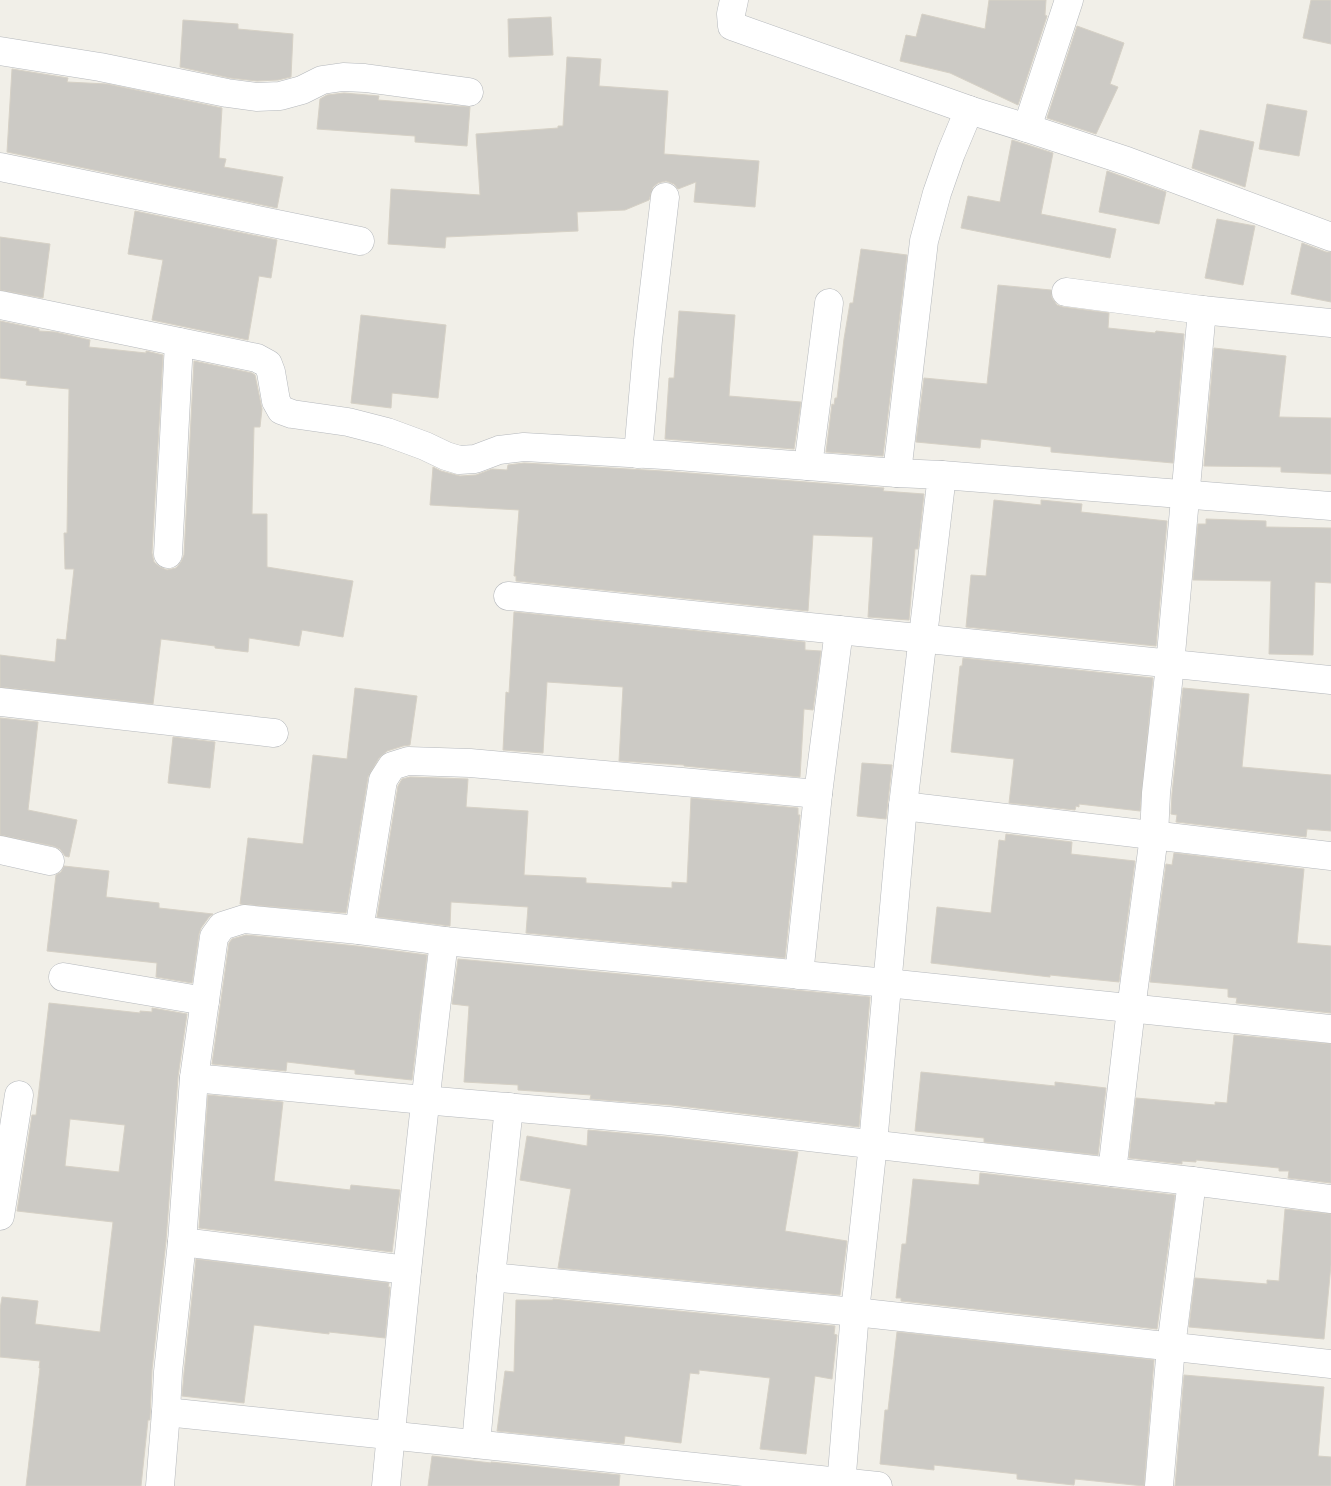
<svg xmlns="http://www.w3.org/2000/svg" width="1331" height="1486" viewBox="0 0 1331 1486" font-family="Montserrat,sans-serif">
  <rect width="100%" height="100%" fill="#f1efe8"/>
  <g fill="#cccac5" stroke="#d6d1c6" fill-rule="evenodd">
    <path d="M 989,0 L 1046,0 L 1045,15 L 1047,16 L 1018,105 L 950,73 L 900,61 L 906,35 L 916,37 L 922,14 L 985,29 Z"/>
    <path d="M 1311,0 L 1331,0 L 1331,44 L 1303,38 Z"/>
    <path d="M 551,17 L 553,55 L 509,57 L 508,19 Z"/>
    <path d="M 183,20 L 238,24 L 238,29 L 293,34 L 291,77 L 278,80 L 257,81 L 230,78 L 180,67 Z"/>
    <path d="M 1077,26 L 1124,43 L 1110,84 L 1118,87 L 1096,134 L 1047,118 Z"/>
    <path d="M 567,57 L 601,59 L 599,86 L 668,91 L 664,154 L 759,161 L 755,207 L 694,202 L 696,182 L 678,189 L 674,184 L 666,181 L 658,183 L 653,187 L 649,200 L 625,210 L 577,212 L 578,231 L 446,237 L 445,248 L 388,244 L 391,189 L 480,195 L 476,134 L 558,128 L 558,126 L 563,126 Z"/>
    <path d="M 12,69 L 68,78 L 67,82 L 107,84 L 222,108 L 219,158 L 226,159 L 224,167 L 283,177 L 277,208 L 7,152 Z"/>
    <path d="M 344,93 L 379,96 L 378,100 L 470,107 L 467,146 L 415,142 L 415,136 L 317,129 L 320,99 L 327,95 Z"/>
    <path d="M 1267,104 L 1307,111 L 1299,156 L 1259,149 Z"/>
    <path d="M 1200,130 L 1254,142 L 1245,187 L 1192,168 Z"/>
    <path d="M 1012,140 L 1053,153 L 1041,214 L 1116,229 L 1110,258 L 961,228 L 968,196 L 1000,202 Z"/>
    <path d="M 1107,171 L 1166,192 L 1159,224 L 1099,212 Z"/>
    <path d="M 135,211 L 277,240 L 271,278 L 259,276 L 248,340 L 152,320 L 163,260 L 128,254 Z"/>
    <path d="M 1217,219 L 1255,226 L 1243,285 L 1205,278 Z"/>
    <path d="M 0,237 L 50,244 L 43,298 L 0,290 Z"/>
    <path d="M 1302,243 L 1326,252 L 1331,252 L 1331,302 L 1291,294 Z"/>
    <path d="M 861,249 L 907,255 L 883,456 L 826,452 L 832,404 L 834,405 L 835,398 L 837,398 L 844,339 L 850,303 L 853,303 Z"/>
    <path d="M 998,285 L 1051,290 L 1052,298 L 1057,305 L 1063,307 L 1109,313 L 1108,328 L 1155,333 L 1156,331 L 1184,334 L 1173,463 L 1051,452 L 1051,447 L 981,439 L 980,448 L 916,442 L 924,378 L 987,384 Z"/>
    <path d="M 679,311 L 735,315 L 729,396 L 801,402 L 794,449 L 665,439 L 669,378 L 674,378 Z"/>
    <path d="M 361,315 L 446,325 L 438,398 L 392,393 L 391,408 L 351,403 Z"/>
    <path d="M 0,321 L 39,329 L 39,331 L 55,332 L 90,340 L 89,347 L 146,353 L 146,351 L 163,355 L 152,553 L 154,562 L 160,567 L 167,570 L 176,568 L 181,562 L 184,555 L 194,361 L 252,373 L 255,375 L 262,409 L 260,427 L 254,427 L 252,514 L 267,514 L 267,567 L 353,581 L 343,637 L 302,630 L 299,646 L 249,638 L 248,652 L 215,648 L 215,646 L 161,639 L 153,704 L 0,687 L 0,655 L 55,662 L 57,639 L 66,640 L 74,569 L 65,569 L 64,533 L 67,533 L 69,389 L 26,385 L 27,381 L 0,378 Z"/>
    <path d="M 1214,348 L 1286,356 L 1279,417 L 1331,418 L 1331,474 L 1281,472 L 1281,467 L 1204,466 Z"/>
    <path d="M 524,463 L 663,471 L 884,488 L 883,491 L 924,494 L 918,549 L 915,549 L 909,620 L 868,617 L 873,537 L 813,535 L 808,611 L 516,581 L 516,576 L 514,576 L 519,510 L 430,505 L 433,467 L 441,471 L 460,476 L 476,475 L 492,469 L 507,470 L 508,465 Z"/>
    <path d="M 994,500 L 1041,505 L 1041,500 L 1082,504 L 1081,512 L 1167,521 L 1156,646 L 966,627 L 971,575 L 986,576 Z"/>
    <path d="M 1206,519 L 1266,521 L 1266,527 L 1331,528 L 1331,583 L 1315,582 L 1313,655 L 1269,654 L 1271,581 L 1193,580 L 1198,524 L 1206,524 Z"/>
    <path d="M 514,612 L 805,642 L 805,650 L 821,651 L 813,710 L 804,709 L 800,777 L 684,766 L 684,765 L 619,761 L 623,687 L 547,682 L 543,753 L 503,750 L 506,692 L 509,693 Z"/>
    <path d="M 963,658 L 1153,678 L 1140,811 L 1079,804 L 1079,807 L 1076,806 L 1075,810 L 1009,803 L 1014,759 L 951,752 L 960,666 L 962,666 Z"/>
    <path d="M 355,688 L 417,696 L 410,745 L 403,746 L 387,751 L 379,758 L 368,777 L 346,913 L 240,904 L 248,838 L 303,844 L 313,755 L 347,759 Z"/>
    <path d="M 1183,688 L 1249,694 L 1242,767 L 1331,775 L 1331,831 L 1307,829 L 1306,837 L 1176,822 L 1177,815 L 1171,814 L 1172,794 Z"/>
    <path d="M 0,718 L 38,722 L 28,810 L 77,820 L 69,857 L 65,856 L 60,849 L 53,846 L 0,835 Z"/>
    <path d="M 173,737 L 215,742 L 210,788 L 168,783 Z"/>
    <path d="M 862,763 L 892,765 L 886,819 L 857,816 Z"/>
    <path d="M 410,777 L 468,779 L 466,807 L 528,811 L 524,875 L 586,878 L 586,883 L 672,888 L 672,882 L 687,883 L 691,798 L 798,808 L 798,815 L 800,815 L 785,958 L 526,933 L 528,907 L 451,902 L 450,926 L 377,917 L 398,786 L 402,779 Z"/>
    <path d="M 1006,834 L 1072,842 L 1071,854 L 1135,861 L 1119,982 L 1050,975 L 1050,977 L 931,963 L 937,907 L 991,913 L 999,840 L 1005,841 Z"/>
    <path d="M 1174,853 L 1304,869 L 1297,943 L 1331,946 L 1331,1013 L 1236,1003 L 1237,998 L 1228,997 L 1228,989 L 1150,982 L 1166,864 L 1172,865 Z"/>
    <path d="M 64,866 L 109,871 L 106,897 L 159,903 L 159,908 L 213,914 L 209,917 L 201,928 L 199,934 L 192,983 L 156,977 L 157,963 L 47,951 L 56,875 L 61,872 Z"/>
    <path d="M 246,935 L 357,946 L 427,955 L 412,1080 L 355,1074 L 355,1070 L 287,1062 L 286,1071 L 212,1064 L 229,943 L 232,939 Z"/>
    <path d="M 458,959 L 870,997 L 859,1127 L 671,1105 L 590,1099 L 591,1095 L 518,1090 L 518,1085 L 464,1082 L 469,1006 L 452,1004 Z"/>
    <path d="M 49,1003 L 140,1013 L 140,1011 L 152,1012 L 152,1008 L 187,1014 L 178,1077 L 166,1241 L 152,1370 L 150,1420 L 148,1420 L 141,1486 L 26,1486 L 40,1368 L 39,1368 L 40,1361 L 0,1357 L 0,1309 L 2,1297 L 38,1301 L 35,1324 L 100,1332 L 113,1222 L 17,1211 L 32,1115 L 36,1115 ZM 70,1119 L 125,1125 L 119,1172 L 65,1166 Z"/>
    <path d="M 1234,1035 L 1331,1044 L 1331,1183 L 1288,1178 L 1289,1171 L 1279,1171 L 1279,1168 L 1196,1160 L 1196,1162 L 1182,1161 L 1182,1164 L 1129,1158 L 1136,1098 L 1215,1105 L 1215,1102 L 1227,1103 Z"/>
    <path d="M 921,1072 L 1055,1086 L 1055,1082 L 1106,1088 L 1098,1155 L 984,1142 L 984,1138 L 915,1131 Z"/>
    <path d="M 208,1095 L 283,1102 L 274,1181 L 350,1190 L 351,1185 L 400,1190 L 392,1252 L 199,1228 Z"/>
    <path d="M 588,1130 L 667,1137 L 798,1152 L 785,1231 L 847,1241 L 840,1295 L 558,1268 L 571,1189 L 520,1180 L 527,1136 L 587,1146 Z"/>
    <path d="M 980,1173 L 1175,1195 L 1157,1329 L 901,1301 L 901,1298 L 896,1298 L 902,1244 L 906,1244 L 913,1179 L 979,1185 Z"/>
    <path d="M 1285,1209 L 1331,1214 L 1331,1265 L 1324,1339 L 1189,1327 L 1195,1278 L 1267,1284 L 1267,1280 L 1279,1281 Z"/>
    <path d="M 196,1259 L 389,1283 L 388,1287 L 390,1287 L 385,1338 L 329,1332 L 329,1334 L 254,1325 L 244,1403 L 182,1396 L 184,1373 Z"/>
    <path d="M 553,1299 L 835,1326 L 834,1334 L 837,1335 L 832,1379 L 815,1376 L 806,1454 L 760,1449 L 770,1378 L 699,1370 L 699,1374 L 690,1373 L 681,1443 L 625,1436 L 624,1444 L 497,1431 L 505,1371 L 514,1372 L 516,1300 L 553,1300 Z"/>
    <path d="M 897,1332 L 1154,1360 L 1144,1486 L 1075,1479 L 1074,1485 L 1017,1479 L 1017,1474 L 934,1465 L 934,1470 L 880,1464 L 885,1410 L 888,1410 Z"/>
    <path d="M 1184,1375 L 1324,1387 L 1318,1456 L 1331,1457 L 1331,1486 L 1175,1486 Z"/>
    <path d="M 432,1456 L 491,1463 L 491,1462 L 620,1475 L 619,1486 L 428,1486 Z"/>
  </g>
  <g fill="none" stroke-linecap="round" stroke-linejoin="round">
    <g stroke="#b5b8bc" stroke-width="29">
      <g id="minor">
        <path d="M 734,0 L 731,14 L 732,26 L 969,110 L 1027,128 L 1069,0"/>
        <path d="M 0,51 L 100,67 L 227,93 L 256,97 L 280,96 L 302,90 L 322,80 L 343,77 L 365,78 L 469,92"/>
        <path d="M 1027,128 L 1127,161 L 1331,237"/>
        <path d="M 0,167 L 360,241"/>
        <path d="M 1066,292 L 1202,310"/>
        <path d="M 0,305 L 257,358 L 268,364 L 271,372 L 276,401 L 281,410 L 292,414 L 348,422 L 387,432 L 425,446 L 446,456 L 459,460 L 475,459 L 499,450 L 524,447 L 664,455 L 897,473 L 942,475 L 903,806 L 873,1144 L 855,1312 L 841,1486"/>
        <path d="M 638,454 L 648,340 L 665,197"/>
        <path d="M 808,466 L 829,303"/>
        <path d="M 897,473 L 924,241 L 937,193 L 951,153 L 969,110"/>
        <path d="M 942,475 L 1331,506"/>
        <path d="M 168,554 L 179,342"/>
        <path d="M 508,596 L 839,630"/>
        <path d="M 0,702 L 274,733"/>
        <path d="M 818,794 L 839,630 L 1331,680"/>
        <path d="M 903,806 L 1331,856"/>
        <path d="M 0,850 L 50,861"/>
        <path d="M 359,930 L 383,780 L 392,766 L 408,761 L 470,763 L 818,794 L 799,975"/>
        <path d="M 63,977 L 205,1001"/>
        <path d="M 194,1078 L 424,1100 L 669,1121 L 1112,1172"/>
        <path d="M 1192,1181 L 1331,1199"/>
        <path d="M 0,1216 L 19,1095"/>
        <path d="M 182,1242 L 407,1270"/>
        <path d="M 491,1277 L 855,1312 L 1331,1364"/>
        <path d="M 166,1412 L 878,1486"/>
        <path d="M 476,1444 L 491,1277 L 509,1107"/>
        <path d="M 160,1486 L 166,1412 L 168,1372 L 182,1242 L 194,1078 L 214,937 L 222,926 L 244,919 L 359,930 L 444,941 L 887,983 L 1331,1029"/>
        <path d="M 386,1486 C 403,1304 422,1122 444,941"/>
        <path d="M 1159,1486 L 1171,1347 L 1192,1181 L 1112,1172 L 1131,1009 L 1154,836 L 1156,793 L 1170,665 L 1202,310 L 1331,323"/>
      </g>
    </g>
    <use href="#minor" stroke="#fff" stroke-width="28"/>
  </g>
</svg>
